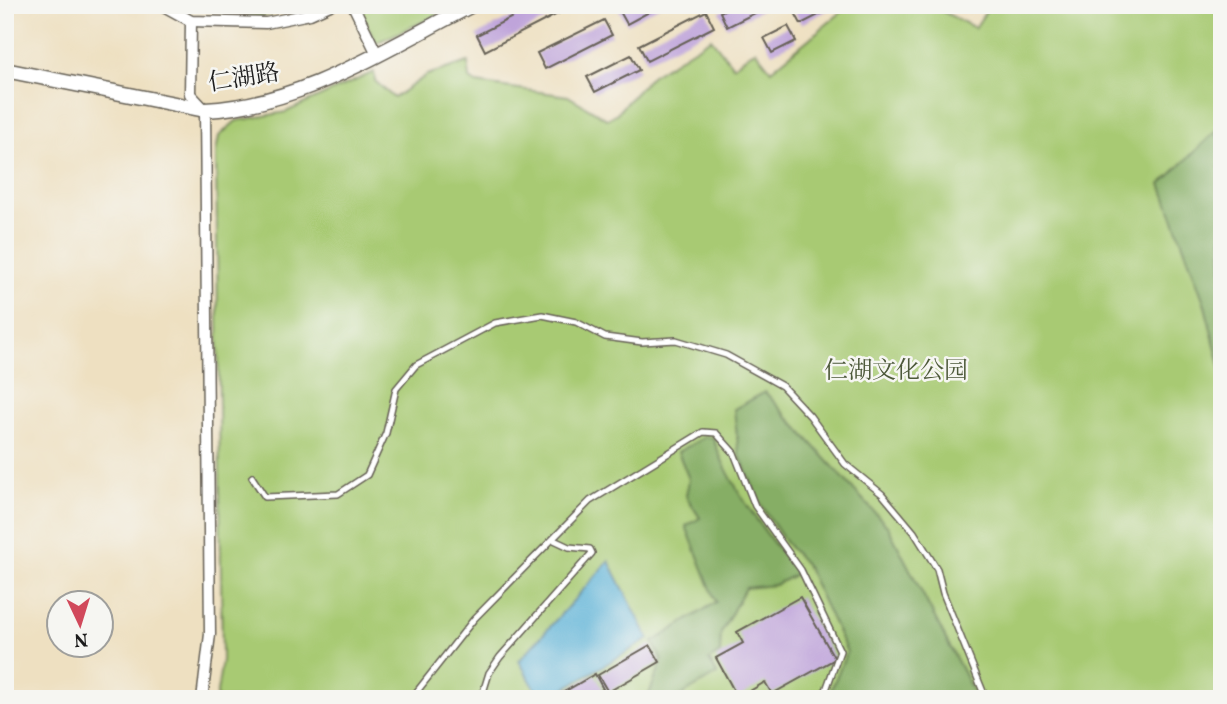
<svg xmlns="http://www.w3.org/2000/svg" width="1227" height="704" viewBox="0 0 1227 704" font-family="Vollkorn,'Noto Serif SC',serif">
  <rect width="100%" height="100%" fill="#f6f6f2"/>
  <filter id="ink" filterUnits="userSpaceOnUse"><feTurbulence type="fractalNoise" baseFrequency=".0143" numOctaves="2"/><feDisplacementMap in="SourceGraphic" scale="14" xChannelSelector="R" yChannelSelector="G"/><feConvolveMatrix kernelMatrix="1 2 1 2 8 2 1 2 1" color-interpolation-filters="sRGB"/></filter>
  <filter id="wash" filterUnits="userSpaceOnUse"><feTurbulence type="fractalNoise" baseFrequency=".00686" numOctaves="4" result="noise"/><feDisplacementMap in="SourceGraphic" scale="28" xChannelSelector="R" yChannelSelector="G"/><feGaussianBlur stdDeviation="1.57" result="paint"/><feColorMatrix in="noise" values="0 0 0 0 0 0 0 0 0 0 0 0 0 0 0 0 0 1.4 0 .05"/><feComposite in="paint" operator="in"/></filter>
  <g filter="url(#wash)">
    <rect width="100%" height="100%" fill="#eee0c1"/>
    <g fill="#a8ca73" stroke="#627348" stroke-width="2">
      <path d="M 184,5 L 313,5 L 261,17 Z"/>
      <path d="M 357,5 L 440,5 L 436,16 L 376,43 Z"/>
      <path d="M 850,5 L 930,5 L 975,28 L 990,5 L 1222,5 L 1222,699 L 216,699 L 222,660 L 216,152 L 219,136 L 236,121 L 286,112 L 374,72 L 375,81 L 394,98 L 427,75 L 468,62 L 470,79 L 476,83 L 568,96 L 607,119 L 616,114 L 651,76 L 711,38 L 733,66 L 755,50 L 771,70 Z"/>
    </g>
    <g fill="#86ae65" stroke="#516540" stroke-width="2">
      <path d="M 1216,131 L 1222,146 L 1222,373 L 1204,302 L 1161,184 Z"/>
      <path d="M 765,392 L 888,527 L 977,699 L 827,699 L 847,652 L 806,565 L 786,543 L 760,503 L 739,454 L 734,409 Z"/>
      <path d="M 705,437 L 713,438 C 729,484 766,536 798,573 L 775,585 L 745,588 L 721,633 L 720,653 L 709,660 L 717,674 L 675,699 L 647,699 L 662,661 L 653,642 L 716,602 L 686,526 L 700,518 L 686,496 L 689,479 L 678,452 Z"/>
    </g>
    <path fill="#5ab1d7" stroke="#3b667a" stroke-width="2" d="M 609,561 L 649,639 L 546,699 L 541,699 L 519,661 Z"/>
    <g id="blocks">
      <g fill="#bfa4da">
        <path d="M 536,5 L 575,5 L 485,51 L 477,35 Z"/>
        <path d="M 624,5 L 662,5 L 627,24 L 618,8 Z"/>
        <path d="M 733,5 L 771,5 L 727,27 L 720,12 Z"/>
        <path d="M 801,5 L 838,5 L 801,24 L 793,9 Z"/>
        <path d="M 706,11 L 714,27 L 647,61 L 639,45 Z"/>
        <path d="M 604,20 L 612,35 L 545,69 L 537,53 Z"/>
        <path d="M 788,26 L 796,41 L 772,53 L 764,38 Z"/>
        <path d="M 631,55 L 639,70 L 595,92 L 587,77 Z"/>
        <path d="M 800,597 L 835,659 L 772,694 L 765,682 L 738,698 L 716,658 L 743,643 L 737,632 Z"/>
        <path d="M 650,645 L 660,662 L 608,692 L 598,675 Z"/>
        <path d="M 595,674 L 603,689 L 586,699 L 552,699 Z"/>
      </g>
    </g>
  </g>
  <g filter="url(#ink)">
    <use href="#blocks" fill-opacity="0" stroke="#666156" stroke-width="2"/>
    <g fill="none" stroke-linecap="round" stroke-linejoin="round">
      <g stroke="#666156" stroke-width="8">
        <g id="service">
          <path d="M 252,477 L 265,497 L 338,494 L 367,475 L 386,433 L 396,389 L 416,365 L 495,323 L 542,315 L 576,322 L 605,337 L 642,342 L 676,340 L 726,355 L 782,386 L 810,416 L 845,464 L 882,494 L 914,532 L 937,569 L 943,593 L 986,699"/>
          <path d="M 411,699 L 474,619 L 590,501 L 703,432 L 716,433 L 734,453 L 755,506 L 801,570 L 840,651 L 826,690 L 816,699"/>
          <path d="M 481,699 L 489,673 L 500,657 L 592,553 L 590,549 L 569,547 L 554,540"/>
        </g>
      </g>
      <g stroke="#666156" stroke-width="13">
        <g id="minor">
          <path d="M 162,5 L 191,21 L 266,23 L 310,14 L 330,5"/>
          <path d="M 353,5 L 377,54"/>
          <path d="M 191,21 L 190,94 L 205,110 L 210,634 L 202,699"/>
        </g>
      </g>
      <g stroke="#666156" stroke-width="17">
        <path id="tertiary" d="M 5,70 L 205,110 C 302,105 387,48 472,5"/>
      </g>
      <use href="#service" stroke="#fff" stroke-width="5"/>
      <use href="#minor" stroke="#fff" stroke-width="10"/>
      <use href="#tertiary" stroke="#fff" stroke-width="14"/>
    </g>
  </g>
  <g text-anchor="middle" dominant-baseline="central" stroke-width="5" stroke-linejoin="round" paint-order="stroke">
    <g font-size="24" fill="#1c1c1c" stroke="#f6f6f2">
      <text transform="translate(244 79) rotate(-9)">仁湖路</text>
    </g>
    <g font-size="24" fill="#4d593a" stroke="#f6f6f2">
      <text x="896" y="372">仁湖文化公园</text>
    </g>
  </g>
  <rect width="1227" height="704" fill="none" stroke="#f6f6f2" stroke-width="28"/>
  <g transform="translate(80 624) rotate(176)"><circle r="33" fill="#f6f6f2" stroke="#9f9f9c" stroke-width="2"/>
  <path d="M0-5L12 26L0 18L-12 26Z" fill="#d1495b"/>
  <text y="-10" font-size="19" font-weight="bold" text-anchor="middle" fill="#1c1c1c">N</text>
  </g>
</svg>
